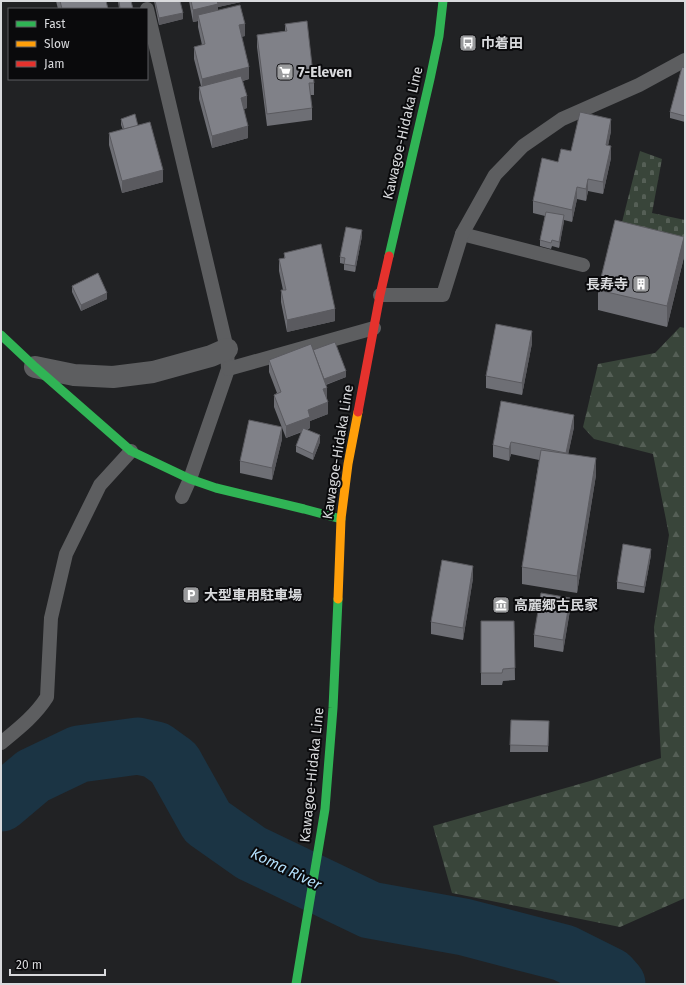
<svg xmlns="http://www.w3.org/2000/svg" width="686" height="985" viewBox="0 0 686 985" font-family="'Fira Sans','Noto Sans JP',sans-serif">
  <defs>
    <pattern id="forest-firs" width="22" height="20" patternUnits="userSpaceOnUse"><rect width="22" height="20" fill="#39453a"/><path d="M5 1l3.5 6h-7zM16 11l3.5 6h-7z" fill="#555f56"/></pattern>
    <pattern id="cemetery-stones" width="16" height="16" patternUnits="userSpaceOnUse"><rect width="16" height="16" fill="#39453a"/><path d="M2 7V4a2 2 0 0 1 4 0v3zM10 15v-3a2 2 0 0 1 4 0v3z" fill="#555f56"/></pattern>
  </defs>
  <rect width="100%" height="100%" fill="#212224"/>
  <path fill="url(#forest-firs)" d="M 680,327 L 685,328 L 685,898 L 620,927 L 452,893 L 433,826 L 590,781 L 661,758 L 654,627 L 669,535 L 653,454 L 594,439 L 583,427 L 598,364 L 655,353 Z"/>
  <path fill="url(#cemetery-stones)" d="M 640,151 L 662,159 L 652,213 L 685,220 L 685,241 L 621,226 Z"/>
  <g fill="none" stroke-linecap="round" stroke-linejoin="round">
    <path stroke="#1b3444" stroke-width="57" d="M 1,803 L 33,776 L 79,754 L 138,746 L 156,750 L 174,763 L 207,822 L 251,853 L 370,910 L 464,927 L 564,953 L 610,976 L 617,984"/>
    <g stroke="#5d5e60" stroke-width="14">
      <path d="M 147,9 L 227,349 L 228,369 L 225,378 L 190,479 L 182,497"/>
      <path d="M 462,234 L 583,265"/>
      <path d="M 380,295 L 443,295 L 462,234 L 495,175 L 523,146 L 562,119 L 639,85 L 685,60"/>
      <path d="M 228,369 L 374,328"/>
      <path d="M 1,743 C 18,729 35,716 47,697 L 51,618 L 66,554 L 100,485 L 131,451"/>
    </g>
    <path stroke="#5d5e60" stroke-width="22" d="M 35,367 L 74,375 L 113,377 L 153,372 L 211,356 L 227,349"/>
    <g stroke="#30b455" stroke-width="9">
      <path d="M 389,256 L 430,79 L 439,36 L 443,1"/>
      <path d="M 1,335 L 35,367 L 131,451 L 190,479 L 216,488 L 304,509 L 341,519"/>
      <path d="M 296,984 L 325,809 L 333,708 L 338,599"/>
    </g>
    <path stroke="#ff9f0a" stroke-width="9" d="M 338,599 L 341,519 L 348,464 L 358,412"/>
    <path stroke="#e5322d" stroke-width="9" d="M 358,412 L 380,295 L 389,256"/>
  </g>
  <g fill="#6e6f75">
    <path d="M 56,1 L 106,1 L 108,9 L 58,9 Z"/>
    <path d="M 118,1 L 131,1 L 133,9 L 119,9 Z"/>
    <path d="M 154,1 L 180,1 L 183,19 L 159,25 Z"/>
    <path d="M 189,1 L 241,1 L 241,2 L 218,7 L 218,10 L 245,36 L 241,37 L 249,79 L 243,81 L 247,108 L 244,109 L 248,138 L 212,148 L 199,99 L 199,87 L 201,86 L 194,59 L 194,47 L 202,45 L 198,27 L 198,21 L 193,22 Z"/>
    <path d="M 285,24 L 314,83 L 314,95 L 310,95 L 312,108 L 312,120 L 267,126 L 257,47 L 257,35 L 285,31 Z"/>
    <path d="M 685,68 L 685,122 L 670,118 L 670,112 Z"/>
    <path d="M 121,119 L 138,126 L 163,182 L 122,193 L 109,145 L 109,133 L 123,130 L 121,125 Z"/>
    <path d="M 611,131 L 608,145 L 611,158 L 603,194 L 588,191 L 586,201 L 577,199 L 572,222 L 564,220 L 559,248 L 552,246 L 551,249 L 540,246 L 540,240 L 545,216 L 533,213 L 533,201 L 558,162 L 571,151 Z"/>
    <path d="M 362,236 L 355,272 L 344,270 L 344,264 L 340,263 L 340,257 Z"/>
    <path d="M 284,253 L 335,321 L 287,332 L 281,302 L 281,290 L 283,290 L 279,271 L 279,259 L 284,258 Z"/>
    <path d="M 684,257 L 667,327 L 598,310 L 598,290 Z"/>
    <path d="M 72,286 L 107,299 L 81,311 L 72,292 Z"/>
    <path d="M 532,343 L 522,395 L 486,388 L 486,376 Z"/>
    <path d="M 313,351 L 346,377 L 326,385 L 328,414 L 310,421 L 310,428 L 307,430 L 320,442 L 313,460 L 296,452 L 296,446 L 302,432 L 286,438 L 274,407 L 274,395 L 277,393 L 269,372 L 269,360 Z"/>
    <path d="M 574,427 L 568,454 L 596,475 L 577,593 L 522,584 L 522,567 L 539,460 L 511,454 L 509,461 L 493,457 L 493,445 Z"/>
    <path d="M 282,439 L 272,480 L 240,473 L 240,461 Z"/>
    <path d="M 651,555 L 644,593 L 617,589 L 617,582 Z"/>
    <path d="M 473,578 L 463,640 L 431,634 L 431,622 Z"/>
    <path d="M 570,610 L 563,652 L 534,647 L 534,635 Z"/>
    <path d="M 481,621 L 514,621 L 515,680 L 503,681 L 502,685 L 481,685 Z"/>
    <path d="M 511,720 L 549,721 L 548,752 L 510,752 Z"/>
  </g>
  <g fill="#5a5a5f">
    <path d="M 216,1 L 241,1 L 241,2 L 218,7 L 218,16 L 198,15 L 198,21 L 193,22 L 193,10 Z"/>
    <path d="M 183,13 L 183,19 L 159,25 L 159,18 Z"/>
    <path d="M 245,24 L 245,36 L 239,37 L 239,25 Z"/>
    <path d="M 249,67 L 249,79 L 202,91 L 202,79 Z"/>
    <path d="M 247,96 L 247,108 L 241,110 L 241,98 Z"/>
    <path d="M 611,119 L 611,131 L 606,157 L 606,145 Z"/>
    <path d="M 248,126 L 248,138 L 212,148 L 212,136 Z"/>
    <path d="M 611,146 L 611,158 L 603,194 L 603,182 Z"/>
    <path d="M 163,170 L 163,182 L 122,193 L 122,181 Z"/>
    <path d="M 588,179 L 588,191 L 586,201 L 586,189 Z"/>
    <path d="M 577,187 L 577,199 L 572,222 L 572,210 Z"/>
    <path d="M 564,215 L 564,222 L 559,248 L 559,242 Z"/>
    <path d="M 362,230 L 362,236 L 355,272 L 355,266 Z"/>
    <path d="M 684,237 L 684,257 L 667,327 L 667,306 Z"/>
    <path d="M 107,293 L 107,299 L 81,311 L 81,305 Z"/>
    <path d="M 335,309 L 335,321 L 287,332 L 287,320 Z"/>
    <path d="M 532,331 L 532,343 L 522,395 L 522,383 Z"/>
    <path d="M 346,371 L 346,377 L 324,385 L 324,379 Z"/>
    <path d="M 327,388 L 327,400 L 323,389 Z"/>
    <path d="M 328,402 L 328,414 L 310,421 L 310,428 L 286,438 L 286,426 L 308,410 Z"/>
    <path d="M 574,415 L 574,427 L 566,465 L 566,453 Z"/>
    <path d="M 282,427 L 282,439 L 272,480 L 272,468 Z"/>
    <path d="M 320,435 L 320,442 L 313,460 L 313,454 Z"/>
    <path d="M 511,442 L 511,454 L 509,461 L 509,449 Z"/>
    <path d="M 596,458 L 596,475 L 577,593 L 577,576 Z"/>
    <path d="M 651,549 L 651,555 L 644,593 L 644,587 Z"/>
    <path d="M 473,566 L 473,578 L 463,640 L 463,628 Z"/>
    <path d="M 570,598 L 570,610 L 563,652 L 563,640 Z"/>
  </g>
  <g fill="#808188" stroke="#5a5a5f">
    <path d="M 60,1 L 106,1 L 108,9 L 62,9 Z"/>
    <path d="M 119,1 L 131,1 L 133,9 L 120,9 Z"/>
    <path d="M 155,1 L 180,1 L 183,13 L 159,18 Z"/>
    <path d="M 191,1 L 217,1 L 218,4 L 193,10 Z"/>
    <path d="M 240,5 L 245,24 L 239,25 L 249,67 L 202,79 L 194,47 L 205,44 L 198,15 Z"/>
    <path d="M 307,21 L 314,83 L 309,83 L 312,108 L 267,114 L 257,35 L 287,31 L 285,24 Z"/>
    <path d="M 682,67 L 685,68 L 685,116 L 670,112 Z"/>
    <path d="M 241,76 L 247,96 L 241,98 L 248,126 L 212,136 L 199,87 Z"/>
    <path d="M 580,112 L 611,119 L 606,145 L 611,146 L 603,182 L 588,179 L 586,189 L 577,187 L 572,210 L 533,201 L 542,158 L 558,162 L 561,149 L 571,151 Z"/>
    <path d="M 135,114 L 138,126 L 124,129 L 121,119 Z"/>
    <path d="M 150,122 L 163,170 L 122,181 L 109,133 Z"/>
    <path d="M 546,212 L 564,215 L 559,242 L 552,240 L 551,243 L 540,240 Z"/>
    <path d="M 615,220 L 684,237 L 667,306 L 598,290 Z"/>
    <path d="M 346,227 L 362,230 L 355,266 L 344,264 L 345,258 L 340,257 Z"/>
    <path d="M 321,244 L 335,309 L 287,320 L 281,290 L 286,290 L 279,259 L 285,258 L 284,253 Z"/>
    <path d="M 98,273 L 107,293 L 81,305 L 72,286 Z"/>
    <path d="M 496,324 L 532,331 L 522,383 L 486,376 Z"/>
    <path d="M 335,342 L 346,371 L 324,379 L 313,350 Z"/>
    <path d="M 311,344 L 327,388 L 323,389 L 328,402 L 308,410 L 310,417 L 286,426 L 274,395 L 281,392 L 269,360 Z"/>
    <path d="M 501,401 L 574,415 L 566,453 L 511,442 L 509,449 L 493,445 Z"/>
    <path d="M 249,420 L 282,427 L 272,468 L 240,461 Z"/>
    <path d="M 303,428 L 320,435 L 313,454 L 296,446 Z"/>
    <path d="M 541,450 L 596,458 L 577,576 L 522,567 Z"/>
    <path d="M 623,544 L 651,549 L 644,587 L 617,582 Z"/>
    <path d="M 442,560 L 473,566 L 463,628 L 431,622 Z"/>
    <path d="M 541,593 L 570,598 L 563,640 L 534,635 Z"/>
    <path d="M 481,621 L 514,621 L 515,668 L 503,669 L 502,673 L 481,673 Z"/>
    <path d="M 511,720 L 549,721 L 548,746 L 510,745 Z"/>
  </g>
  <defs>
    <g id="bus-square" transform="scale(0.9)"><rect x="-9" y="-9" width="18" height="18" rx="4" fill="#999a9c" stroke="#0a0a0c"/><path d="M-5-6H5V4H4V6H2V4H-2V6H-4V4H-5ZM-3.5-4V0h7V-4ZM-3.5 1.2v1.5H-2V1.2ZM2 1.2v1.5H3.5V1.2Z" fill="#fff"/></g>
    <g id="supermarket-square" transform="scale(0.9)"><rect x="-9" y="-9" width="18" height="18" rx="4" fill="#999a9c" stroke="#0a0a0c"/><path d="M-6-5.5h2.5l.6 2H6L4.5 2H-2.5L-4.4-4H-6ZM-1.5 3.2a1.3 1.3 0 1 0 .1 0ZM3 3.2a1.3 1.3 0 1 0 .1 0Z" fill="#fff"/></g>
    <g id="building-square" transform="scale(0.9)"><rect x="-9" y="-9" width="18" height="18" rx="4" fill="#999a9c" stroke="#0a0a0c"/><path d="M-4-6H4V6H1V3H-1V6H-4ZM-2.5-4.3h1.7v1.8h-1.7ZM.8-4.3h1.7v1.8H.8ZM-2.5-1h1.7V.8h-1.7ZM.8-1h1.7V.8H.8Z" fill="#fff"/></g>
    <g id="parking-square" transform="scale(0.9)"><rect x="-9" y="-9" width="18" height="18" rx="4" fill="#999a9c" stroke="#0a0a0c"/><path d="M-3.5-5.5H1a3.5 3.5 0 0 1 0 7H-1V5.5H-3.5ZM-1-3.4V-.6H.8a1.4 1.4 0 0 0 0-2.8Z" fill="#fff"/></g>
    <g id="museum-square" transform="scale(0.9)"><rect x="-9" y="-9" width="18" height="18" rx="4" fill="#999a9c" stroke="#0a0a0c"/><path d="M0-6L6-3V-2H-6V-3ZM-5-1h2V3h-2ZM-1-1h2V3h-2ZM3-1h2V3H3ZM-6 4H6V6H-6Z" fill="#fff"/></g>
  </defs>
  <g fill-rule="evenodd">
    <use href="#bus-square" x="468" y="43"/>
    <use href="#supermarket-square" x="285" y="72"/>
    <use href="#building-square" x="641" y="284"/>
    <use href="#parking-square" x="191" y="595"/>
    <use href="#museum-square" x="501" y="605"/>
  </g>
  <g text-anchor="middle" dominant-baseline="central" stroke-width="4" stroke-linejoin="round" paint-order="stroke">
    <g font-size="14" font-weight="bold" fill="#d9dadd" stroke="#0a0a0c" text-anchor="start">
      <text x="481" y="43">巾着田</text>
      <text x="298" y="72">7-Eleven</text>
      <text x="628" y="284" text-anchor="end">長寿寺</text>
      <text x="204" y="595">大型車用駐車場</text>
      <text x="514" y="605">高麗郷古民家</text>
    </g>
    <g font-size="14" fill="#d9dadd" stroke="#0a0a0c">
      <text transform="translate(403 133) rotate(-77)">Kawagoe-Hidaka Line</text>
      <text transform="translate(338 452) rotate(-81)">Kawagoe-Hidaka Line</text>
      <text transform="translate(312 775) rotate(-84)">Kawagoe-Hidaka Line</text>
    </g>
    <g font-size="15" font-style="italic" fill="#b3dffb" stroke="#0a0a0c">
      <text transform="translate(286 869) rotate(26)">Koma River</text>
    </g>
  </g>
  <rect width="686" height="985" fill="none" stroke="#d9dadd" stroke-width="4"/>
  <rect x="8" y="8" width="140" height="72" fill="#0a0a0c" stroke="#5d5d60"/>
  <rect x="16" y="21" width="20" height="6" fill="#30b455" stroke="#5d5d60"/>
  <text x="44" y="28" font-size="12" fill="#d9dadd">Fast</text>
  <rect x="16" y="41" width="20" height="6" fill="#ff9f0a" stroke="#5d5d60"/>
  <text x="44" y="48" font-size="12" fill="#d9dadd">Slow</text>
  <rect x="16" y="61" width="20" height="6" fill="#e5322d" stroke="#5d5d60"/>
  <text x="44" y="68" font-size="12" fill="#d9dadd">Jam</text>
  <path d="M10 969v6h95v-6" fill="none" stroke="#d9dadd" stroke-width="2"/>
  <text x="16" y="969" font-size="12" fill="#d9dadd" stroke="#0a0a0c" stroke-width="3" paint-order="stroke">20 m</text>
</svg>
